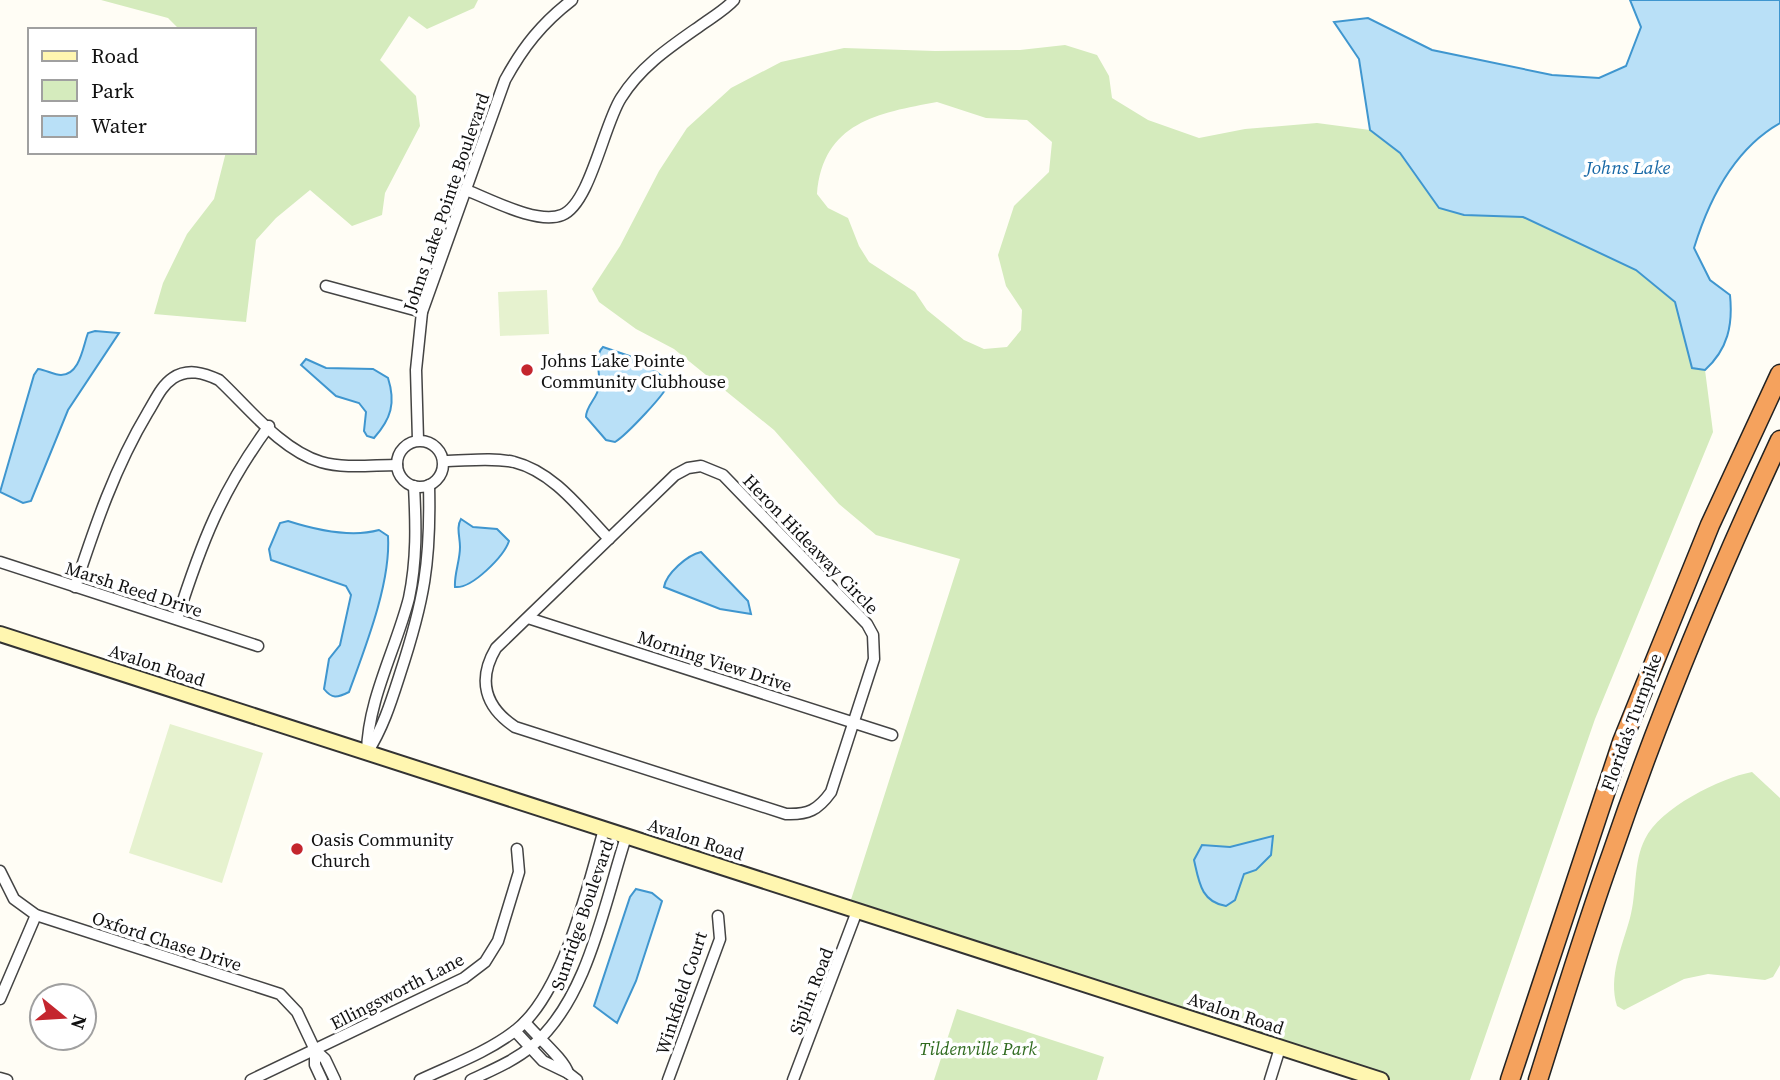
<svg xmlns="http://www.w3.org/2000/svg" width="1780" height="1080" viewBox="0 0 1780 1080" font-family="'Source Serif 4',serif">
  <rect width="100%" height="100%" fill="#fffdf5"/>
  <g fill="#d5ebbd" fill-rule="evenodd">
    <path d="M 101,0 L 478,0 L 474,8 L 427,29 L 409,16 L 380,60 L 416,96 L 420,126 L 385,193 L 382,215 L 352,226 L 310,190 L 276,218 L 256,240 L 246,322 L 154,314 L 163,283 L 187,234 L 214,199 L 226,152 L 254,152 L 254,30 L 180,30 L 168,18 Z"/>
    <path d="M 1065,45 L 1097,55 L 1109,76 L 1112,98 L 1148,120 L 1199,138 L 1245,129 L 1317,123 L 1370,130 L 1399,153 L 1416,177 L 1464,215 L 1523,217 L 1636,270 L 1675,302 L 1692,367 L 1705,370 L 1713,432 L 1595,719 L 1470,1080 L 1381,1080 L 848,909 L 960,559 L 876,535 L 839,504 L 774,430 L 674,349 L 636,329 L 599,302 L 592,289 L 620,246 L 659,171 L 687,128 L 731,88 L 781,62 L 844,48 L 935,51 L 1020,50 ZM 937,102 L 986,118 L 1027,120 L 1052,142 L 1049,172 L 1014,206 L 998,255 L 1006,286 L 1022,310 L 1021,330 L 1007,347 L 984,349 L 964,340 L 927,310 L 915,292 L 869,262 L 859,246 L 848,218 L 828,208 L 817,194 C 823,122 878,113 937,102 Z"/>
    <path d="M 1752,772 L 1780,798 L 1780,965 L 1773,977 L 1765,980 L 1708,974 L 1684,979 L 1624,1010 L 1617,1006 C 1608,977 1622,947 1630,918 C 1637,893 1633,862 1645,839 C 1660,808 1720,778 1752,772 Z"/>
    <path d="M 957,1009 L 1104,1057 L 1097,1080 L 934,1080 Z"/>
  </g>
  <g fill="#e6f2cf">
    <path d="M 547,290 L 549,334 L 500,336 L 498,292 Z"/>
    <path d="M 170,724 L 263,753 L 222,883 L 129,853 Z"/>
  </g>
  <g fill="#b9e0f7" stroke="#3f96cf" stroke-width="2">
    <path d="M 1630,0 L 1780,0 L 1780,123 C 1734,149 1709,199 1694,248 L 1710,280 L 1730,295 C 1733,325 1728,349 1705,370 L 1692,368 L 1675,302 L 1636,270 L 1523,217 L 1464,215 L 1439,208 L 1400,153 L 1370,130 L 1359,59 L 1334,22 L 1368,18 L 1432,50 L 1552,75 L 1599,78 L 1626,66 L 1641,27 Z"/>
    <path d="M 95,331 L 119,333 L 68,410 L 31,501 L 23,503 L 0,492 L 34,375 L 38,369 C 46,370 54,375 61,375 C 80,375 83,346 88,333 Z"/>
    <path d="M 603,347 L 641,360 L 669,382 C 668,392 625,436 615,442 L 606,440 L 586,417 C 586,405 598,398 599,386 C 601,373 593,357 603,347 Z"/>
    <path d="M 306,359 L 326,368 L 373,369 L 388,378 C 396,403 391,419 374,438 L 367,436 L 364,431 L 366,412 L 359,403 L 336,396 L 301,365 Z"/>
    <path d="M 461,519 L 473,527 L 497,529 L 509,541 C 504,556 472,589 455,587 C 454,574 460,561 460,547 C 460,537 456,527 461,519 Z"/>
    <path d="M 288,521 C 316,530 350,538 379,530 L 388,536 C 391,583 365,648 349,692 C 337,698 332,699 324,689 L 329,659 L 340,645 L 351,595 L 346,586 L 271,560 L 269,549 L 280,523 Z"/>
    <path d="M 701,552 L 748,601 L 751,614 L 720,609 L 664,587 C 666,574 687,555 701,552 Z"/>
    <path d="M 1273,836 L 1271,855 L 1256,870 L 1244,874 L 1235,900 L 1226,906 C 1201,902 1199,882 1194,860 L 1202,845 L 1230,847 Z"/>
    <path d="M 636,889 L 652,893 L 662,901 L 636,981 L 617,1023 L 594,1006 L 630,897 Z"/>
  </g>
  <g fill="none" stroke-linecap="round" stroke-linejoin="round">
    <g stroke="#444" stroke-width="13">
      <g id="minor">
        <path d="M 466,190 C 490,199 537,225 562,215 C 590,204 604,124 621,98 C 641,66 670,47 700,26 C 711,18 725,10 734,0"/>
        <path d="M 326,286 L 422,312"/>
        <path d="M 418,440 L 416,370 L 422,312 L 505,80 C 523,47 542,23 572,0"/>
        <circle cx="420" cy="464" r="23"/>
        <path d="M 444,461 C 466,461 491,457 514,462 C 554,472 582,511 609,539"/>
        <path d="M 701,466 L 723,475 L 867,624 L 873,635 L 874,659 L 831,792 C 818,810 808,815 786,814 L 515,727 C 485,707 477,680 496,648 L 675,475 L 688,468 Z"/>
        <path d="M 0,562 L 258,646"/>
        <path d="M 75,587 C 95,526 115,467 148,412 C 155,401 161,386 173,378 C 188,368 204,373 219,380 C 248,407 281,450 321,462 C 345,469 372,465 397,465"/>
        <path d="M 528,618 L 892,735"/>
        <path d="M 177,619 C 201,544 221,491 269,426"/>
        <path d="M 367,752 C 368,699 396,649 409,598 C 417,560 416,524 414,486"/>
        <path d="M 367,753 C 383,728 391,702 400,674 C 424,601 431,562 429,485"/>
        <path d="M 0,871 L 14,899 L 36,915 L 280,994 L 297,1012 L 315,1050 L 325,1059 L 335,1080"/>
        <path d="M 0,999 L 36,915"/>
        <path d="M 515,1031 L 543,1061 L 568,1073 C 565,1060 535,1035 525,1022"/>
        <path d="M 315,1050 L 315,1065 L 322,1080"/>
        <path d="M 568,1073 L 577,1080"/>
        <path d="M 0,1078 L 7,1080"/>
        <path d="M 251,1080 L 464,978 L 485,962 L 498,941 L 519,872 L 517,849"/>
        <path d="M 420,1080 C 452,1065 488,1052 516,1030 C 563,993 588,887 604,829"/>
        <path d="M 471,1080 C 492,1070 514,1061 532,1046 C 588,999 604,904 626,837"/>
        <path d="M 668,1080 L 720,939 L 718,916"/>
        <path d="M 793,1080 L 857,911"/>
        <path d="M 1270,1080 L 1280,1048"/>
      </g>
    </g>
    <g stroke="#333" stroke-width="18">
      <path id="secondary" d="M 0,634 L 1381,1080"/>
    </g>
    <g stroke="#222" stroke-width="21">
      <g id="motorway">
        <path d="M 1510,1080 L 1622,742 L 1710,525 L 1780,374"/>
        <path d="M 1538,1080 C 1562,1004 1585,928 1612,853 C 1660,712 1717,575 1780,440"/>
      </g>
    </g>
    <use href="#minor" stroke="#fff" stroke-width="10"/>
    <use href="#secondary" stroke="#fff6b0" stroke-width="14"/>
    <use href="#motorway" stroke="#f5a25d" stroke-width="18"/>
  </g>
  <g fill="#c4262e" stroke="#fff" stroke-width="2.5">
    <circle cx="527" cy="370" r="7"/>
    <circle cx="297" cy="849" r="7"/>
  </g>
  <g text-anchor="middle" dominant-baseline="central" stroke-width="7" stroke-linejoin="round" paint-order="stroke">
    <g font-size="18" fill="#111" stroke="#fff">
      <text transform="translate(446 202) rotate(-71)">Johns Lake Pointe Boulevard</text>
      <text transform="translate(811 544) rotate(46)">Heron Hideaway Circle</text>
      <text transform="translate(134 589) rotate(18)">Marsh Reed Drive</text>
      <text transform="translate(715 661) rotate(18)">Morning View Drive</text>
      <text transform="translate(157 665) rotate(18)">Avalon Road</text>
      <text transform="translate(1631 722) rotate(-70)">Florida's Turnpike</text>
      <text transform="translate(696 839) rotate(18)">Avalon Road</text>
      <text transform="translate(582 915) rotate(-71)">Sunridge Boulevard</text>
      <text transform="translate(167 941) rotate(18)">Oxford Chase Drive</text>
      <text transform="translate(397 991) rotate(-27)">Ellingsworth Lane</text>
      <text transform="translate(811 991) rotate(-69)">Siplin Road</text>
      <text transform="translate(681 993) rotate(-72)">Winkfield Court</text>
      <text transform="translate(1236 1013) rotate(18)">Avalon Road</text>
    </g>
    <g font-size="18" fill="#111" stroke="#fff" text-anchor="start">
      <text x="541" y="360">Johns Lake Pointe<tspan x="541" dy="21">Community Clubhouse</tspan></text>
      <text x="311" y="839">Oasis Community<tspan x="311" dy="21">Church</tspan></text>
    </g>
    <g font-size="18" font-style="italic" fill="#2f6b1f" stroke="#fff">
      <text x="978" y="1048">Tildenville Park</text>
    </g>
    <g font-size="19" font-style="italic" fill="#1768a6" stroke="#fff">
      <text x="1628" y="167">Johns Lake</text>
    </g>
  </g>
  <rect x="28" y="28" width="228" height="126" fill="#ffffff" stroke="#a0a0a0" stroke-width="2"/>
  <rect x="42" y="51" width="35" height="10" fill="#fff6b0" stroke="#a0a0a0" stroke-width="2"/>
  <text x="91" y="63" font-size="21" fill="#111111">Road</text>
  <rect x="42" y="80" width="35" height="21" fill="#d5ebbd" stroke="#a0a0a0" stroke-width="2"/>
  <text x="91" y="98" font-size="21" fill="#111111">Park</text>
  <rect x="42" y="116" width="35" height="21" fill="#b9e0f7" stroke="#a0a0a0" stroke-width="2"/>
  <text x="91" y="133" font-size="21" fill="#111111">Water</text>
  <g transform="translate(63 1017) rotate(108)"><circle r="33" fill="#ffffff" stroke="#a0a0a0" stroke-width="2"/>
  <path d="M0-5L12 26L0 18L-12 26Z" fill="#c4262e"/>
  <text y="-10" font-size="19" font-weight="bold" text-anchor="middle" fill="#111111">N</text>
  </g>
</svg>
